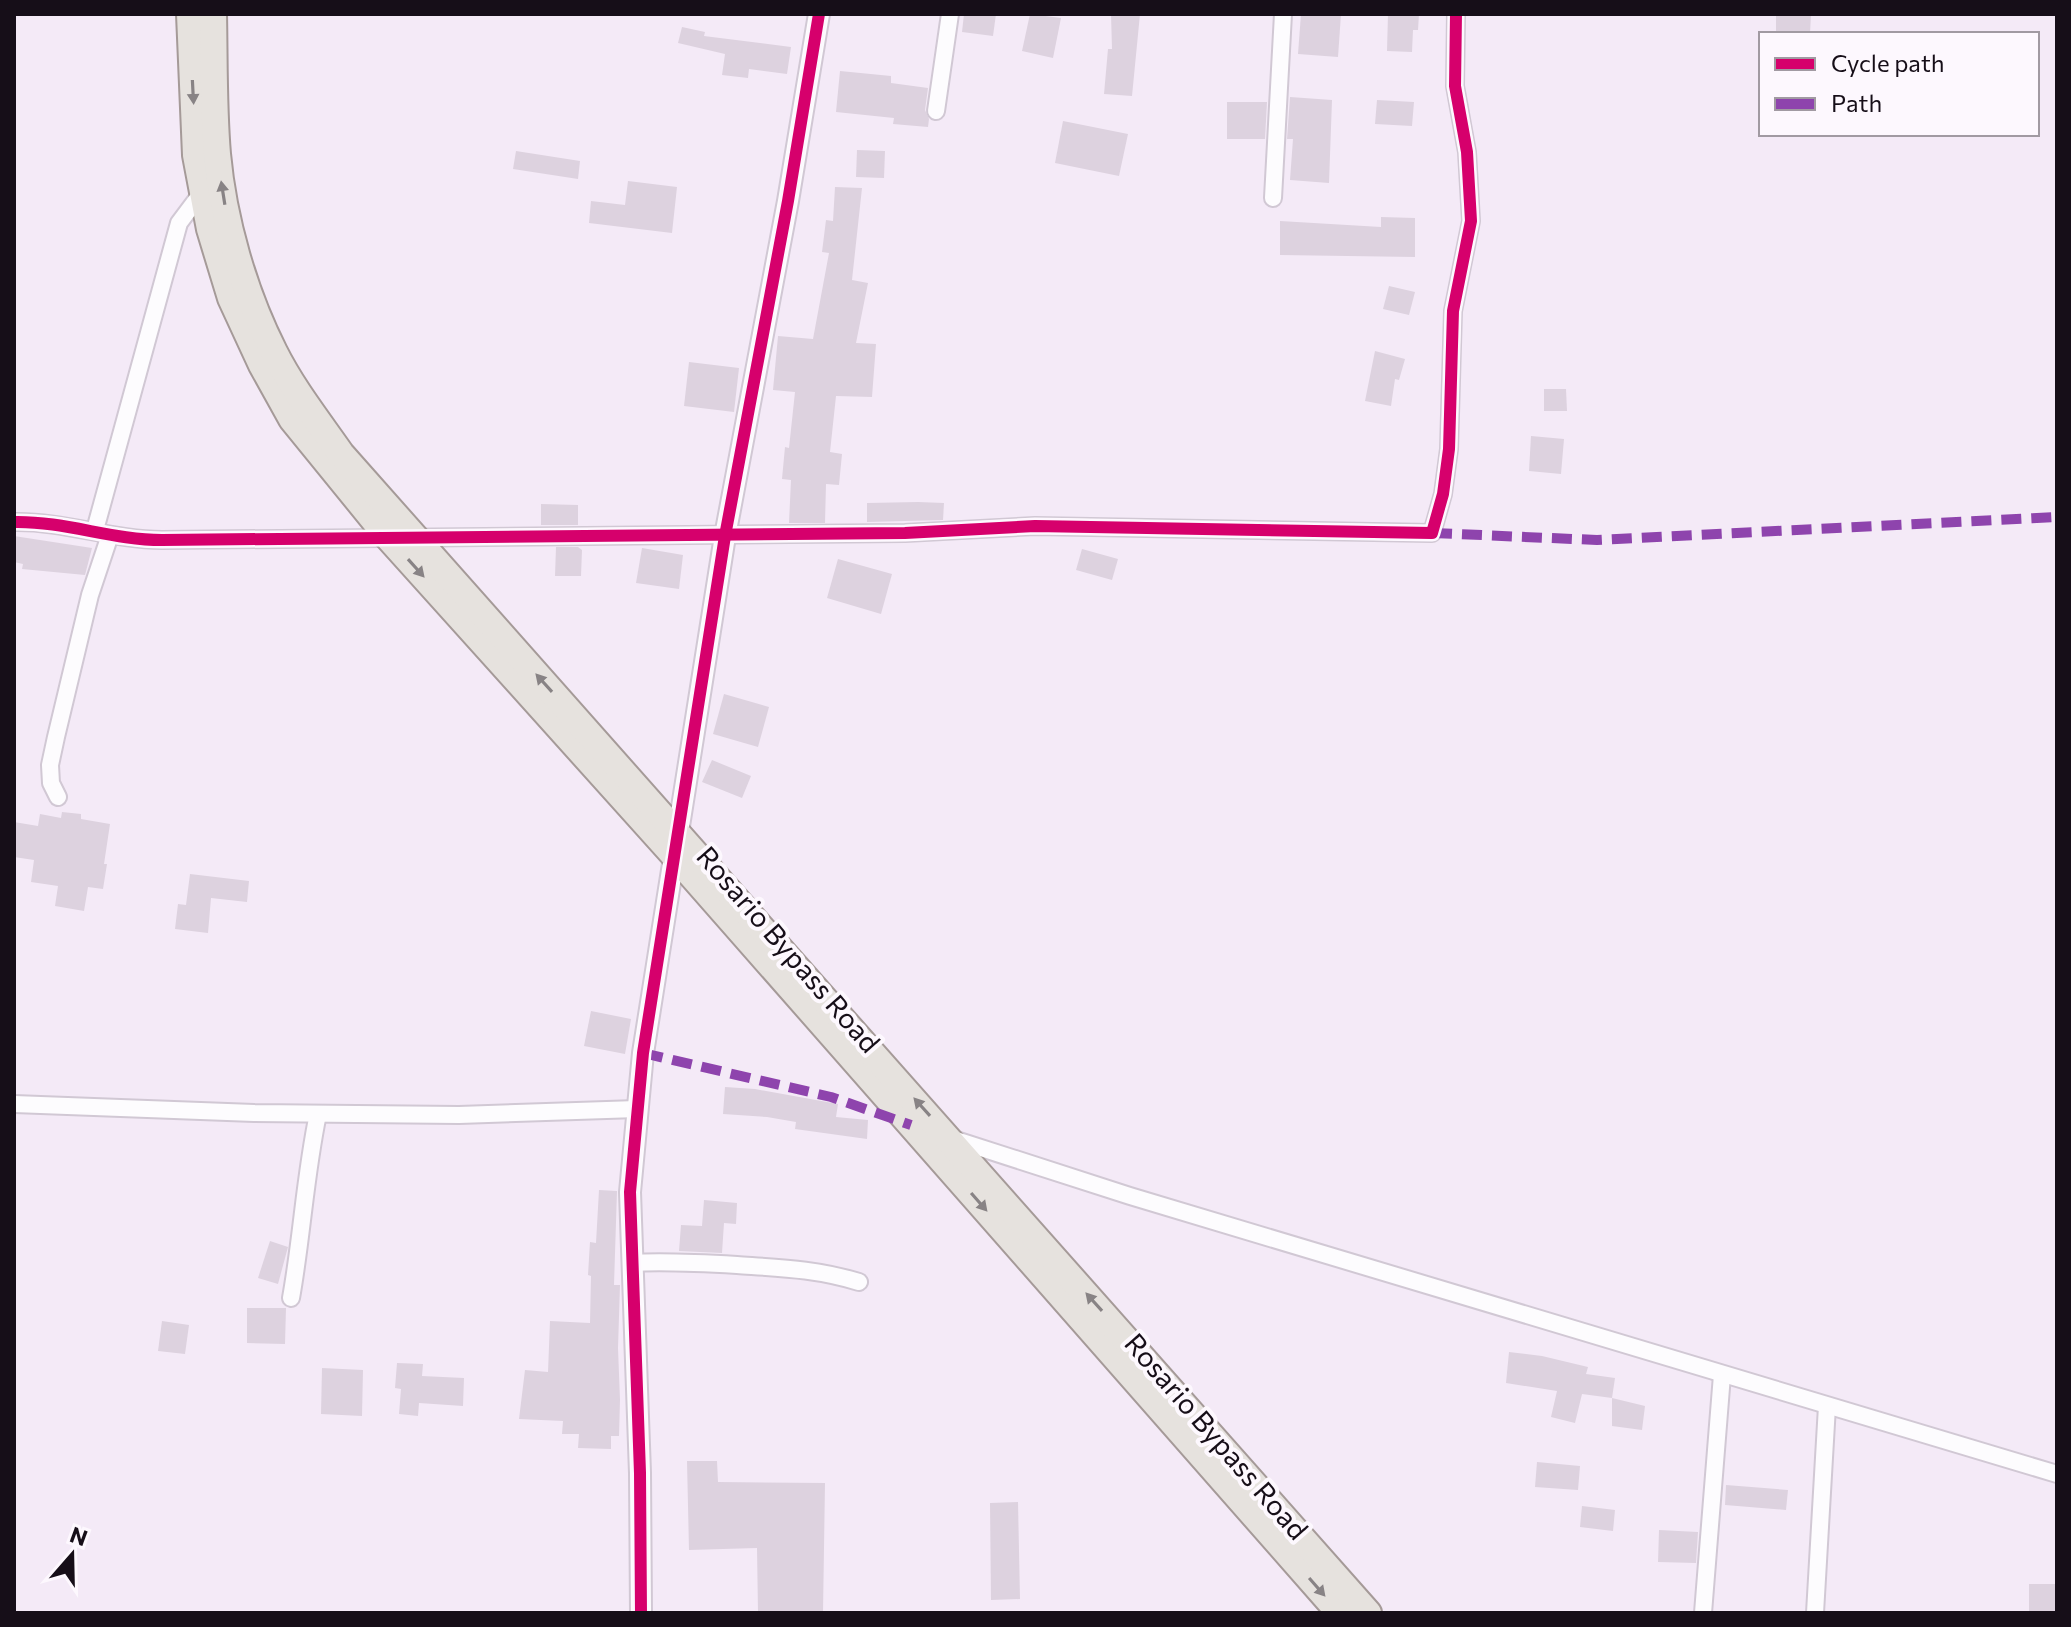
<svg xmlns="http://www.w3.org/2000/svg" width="2071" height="1627" viewBox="0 0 2071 1627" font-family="Commissioner,sans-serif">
  <rect width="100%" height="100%" fill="#f4eaf7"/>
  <g fill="#ddd2df">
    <path d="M 964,14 L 996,14 L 993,36 L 962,32 Z"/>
    <path d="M 1030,14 L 1061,18 L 1053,58 L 1022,51 Z"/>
    <path d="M 1111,14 L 1140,14 L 1132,96 L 1104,94 L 1108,49 L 1112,49 Z"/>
    <path d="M 1301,14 L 1341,14 L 1338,57 L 1298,54 Z"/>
    <path d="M 1388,14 L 1419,14 L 1418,30 L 1413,30 L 1412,52 L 1387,51 Z"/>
    <path d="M 1776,14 L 1811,14 L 1810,34 L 1776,34 Z"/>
    <path d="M 682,27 L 705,32 L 704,36 L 791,47 L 787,74 L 749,69 L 748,78 L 722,75 L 725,54 L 678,43 Z"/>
    <path d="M 840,71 L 891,76 L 891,83 L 928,88 L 925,110 L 929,119 L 928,127 L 893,124 L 894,118 L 836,112 Z"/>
    <path d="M 1290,97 L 1332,100 L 1329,183 L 1290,180 L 1293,139 L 1287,139 Z"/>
    <path d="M 1377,100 L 1414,102 L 1412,126 L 1375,124 Z"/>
    <path d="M 1227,102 L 1267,102 L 1265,139 L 1227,139 Z"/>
    <path d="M 1063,121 L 1128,134 L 1119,176 L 1055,163 Z"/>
    <path d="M 857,150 L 885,151 L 884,178 L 856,177 Z"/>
    <path d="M 516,151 L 580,161 L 578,179 L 513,169 Z"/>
    <path d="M 628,181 L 677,187 L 672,233 L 589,223 L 591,201 L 625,205 Z"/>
    <path d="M 835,187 L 862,188 L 852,280 L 868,283 L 856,343 L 876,344 L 872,397 L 836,396 L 830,452 L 842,454 L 839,485 L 826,484 L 825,523 L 789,523 L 791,480 L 782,479 L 785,447 L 789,448 L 795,392 L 773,390 L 778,336 L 813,339 L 829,253 L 822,252 L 826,220 L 833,221 Z"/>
    <path d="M 1381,217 L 1415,218 L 1415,257 L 1280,255 L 1280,221 L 1381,227 Z"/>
    <path d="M 1389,286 L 1415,292 L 1409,315 L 1383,309 Z"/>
    <path d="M 1375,351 L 1405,359 L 1399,380 L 1395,379 L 1391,406 L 1365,401 Z"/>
    <path d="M 689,362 L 739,368 L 734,412 L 684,406 Z"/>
    <path d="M 1544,389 L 1566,389 L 1567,411 L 1544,411 Z"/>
    <path d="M 1531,436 L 1564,439 L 1561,474 L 1529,471 Z"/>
    <path d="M 918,502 L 944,503 L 943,520 L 867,522 L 867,503 Z"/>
    <path d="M 541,504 L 578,505 L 578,525 L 541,525 Z"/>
    <path d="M 14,536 L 92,548 L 85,575 L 22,569 L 23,564 L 14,562 Z"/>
    <path d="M 556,547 L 578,547 L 582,550 L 581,576 L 555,576 Z"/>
    <path d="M 642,548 L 683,555 L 679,589 L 636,583 Z"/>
    <path d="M 1082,549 L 1118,559 L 1112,580 L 1076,570 Z"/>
    <path d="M 838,559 L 892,574 L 881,614 L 827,598 Z"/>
    <path d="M 724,694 L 769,707 L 758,747 L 713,734 Z"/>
    <path d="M 712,760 L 751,776 L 742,798 L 702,782 Z"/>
    <path d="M 62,812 L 81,814 L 81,819 L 110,824 L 104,864 L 107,864 L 103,889 L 88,887 L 84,911 L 55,906 L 58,886 L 31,882 L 34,860 L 14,857 L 14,822 L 38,826 L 40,814 L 61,818 Z"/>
    <path d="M 190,874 L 249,881 L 247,902 L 211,898 L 208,933 L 175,929 L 178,904 L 186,905 Z"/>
    <path d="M 591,1011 L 631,1019 L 625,1054 L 584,1046 Z"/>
    <path d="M 725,1087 L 755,1089 L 838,1104 L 836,1117 L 868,1120 L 867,1139 L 795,1129 L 796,1122 L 767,1117 L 723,1114 Z"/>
    <path d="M 599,1190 L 617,1191 L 614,1285 L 620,1285 L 618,1348 L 620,1400 L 619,1436 L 611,1436 L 611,1449 L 578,1448 L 579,1434 L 562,1434 L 563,1421 L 519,1419 L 525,1370 L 548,1372 L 550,1321 L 590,1323 L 591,1276 L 588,1275 L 590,1242 L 596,1243 Z"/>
    <path d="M 704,1200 L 737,1203 L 736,1224 L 724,1223 L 722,1253 L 679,1251 L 681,1225 L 702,1226 Z"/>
    <path d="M 270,1241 L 288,1247 L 278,1284 L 258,1278 Z"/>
    <path d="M 247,1308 L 286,1308 L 285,1344 L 247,1343 Z"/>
    <path d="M 162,1321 L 189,1325 L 185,1354 L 158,1351 Z"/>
    <path d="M 1509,1352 L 1542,1356 L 1588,1367 L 1586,1374 L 1615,1378 L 1612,1398 L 1582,1394 L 1575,1423 L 1551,1417 L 1557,1391 L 1506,1383 Z"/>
    <path d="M 397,1363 L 423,1364 L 422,1376 L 464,1378 L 463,1406 L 419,1403 L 418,1416 L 399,1414 L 401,1389 L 395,1388 Z"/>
    <path d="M 322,1368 L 363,1370 L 362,1416 L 321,1414 Z"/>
    <path d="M 1612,1398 L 1645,1406 L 1642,1430 L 1612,1426 Z"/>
    <path d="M 687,1461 L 717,1461 L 718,1482 L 825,1483 L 823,1613 L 758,1613 L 757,1548 L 689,1550 Z"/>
    <path d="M 1537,1462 L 1580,1466 L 1578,1490 L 1535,1487 Z"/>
    <path d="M 1726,1485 L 1788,1490 L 1786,1510 L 1725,1505 Z"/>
    <path d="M 1018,1502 L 1020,1599 L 991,1600 L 990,1503 Z"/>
    <path d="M 1582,1506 L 1615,1510 L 1613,1531 L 1580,1527 Z"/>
    <path d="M 1659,1530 L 1698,1532 L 1696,1563 L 1658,1562 Z"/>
    <rect x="2029" y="1584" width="28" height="29"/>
  </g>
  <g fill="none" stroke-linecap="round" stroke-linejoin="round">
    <g stroke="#d1c8d4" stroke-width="20">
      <g id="minor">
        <path d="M 936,111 L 950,14"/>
        <path d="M 1273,198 L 1283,14"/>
        <path d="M 14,522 C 65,521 112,540 162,540 L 905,533 L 1035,526 L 1432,533 L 1443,494 L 1449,449 L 1453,311 L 1471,221 L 1467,152 L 1455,86 L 1456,14"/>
        <path d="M 95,530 L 179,223 L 203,191"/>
        <path d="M 58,797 L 51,783 L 50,765 L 56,737 L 90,595 L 110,535"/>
        <path d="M 14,1104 L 254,1113 L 459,1115 L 637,1109"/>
        <path d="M 950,1138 L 1130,1196 L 2057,1474"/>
        <path d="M 632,1263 C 667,1261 702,1263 737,1265 C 781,1268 817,1269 859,1282"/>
        <path d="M 291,1298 C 302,1237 305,1175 318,1114"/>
        <path d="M 1703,1613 L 1722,1375"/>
        <path d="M 1815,1613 L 1827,1406"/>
      </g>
    </g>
    <g stroke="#d1c8d4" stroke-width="24">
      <path id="tertiary" d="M 641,1613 L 640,1473 L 630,1192 L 643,1053 L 725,536 L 788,201 L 819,14"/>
    </g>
    <g stroke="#a59a98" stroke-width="30">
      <g id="primary">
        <path d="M 190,14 L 196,155 L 210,229 L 231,298 L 262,365 L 292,419 L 388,537 L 674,855 L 1340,1613"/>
        <path d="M 213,14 C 214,60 213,108 217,154 C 223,220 244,293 274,352 C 292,388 318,421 341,454 L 1368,1613"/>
      </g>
    </g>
    <use href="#minor" stroke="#fdfcfe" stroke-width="16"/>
    <use href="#tertiary" stroke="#fdfcfe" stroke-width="20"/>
    <use href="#primary" stroke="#e6e2de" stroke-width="26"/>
    <g stroke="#8e44ad" stroke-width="10" stroke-dasharray="20 10" stroke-linecap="butt">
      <path d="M 1432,533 L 1597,540 L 2057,517"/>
      <path d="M 643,1053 L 831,1097 L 911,1125"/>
    </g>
    <g stroke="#fdf8fe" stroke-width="17">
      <g id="cycleway">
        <path d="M 14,522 C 65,521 112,540 162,540 L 905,533 L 1035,526 L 1432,533 L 1443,494 L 1449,449 L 1453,311 L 1471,221 L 1467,152 L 1455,86 L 1456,14"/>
        <path d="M 641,1613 L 640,1473 L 630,1192 L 643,1053 L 725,536 L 788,201 L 819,14"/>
      </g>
    </g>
    <use href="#cycleway" stroke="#d6006c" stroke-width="12"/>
  </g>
  <defs><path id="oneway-solid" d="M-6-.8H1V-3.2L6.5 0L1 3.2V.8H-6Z" transform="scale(2)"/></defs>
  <g fill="#888385">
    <use href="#oneway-solid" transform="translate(193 92) rotate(87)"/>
    <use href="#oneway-solid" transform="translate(223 193) rotate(-99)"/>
    <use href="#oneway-solid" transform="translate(416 568) rotate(48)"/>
    <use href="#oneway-solid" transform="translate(544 683) rotate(-132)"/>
    <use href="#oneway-solid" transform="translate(922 1107) rotate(-132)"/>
    <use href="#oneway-solid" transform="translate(979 1202) rotate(49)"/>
    <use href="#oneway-solid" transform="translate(1094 1302) rotate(-132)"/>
    <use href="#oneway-solid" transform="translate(1317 1587) rotate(49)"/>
  </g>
  <g text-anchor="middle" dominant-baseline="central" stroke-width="8" stroke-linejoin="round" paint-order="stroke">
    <g font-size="28" fill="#160e18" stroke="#fdf8fe">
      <text transform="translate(789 949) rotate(49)">Rosario Bypass Road</text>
      <text transform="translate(1217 1436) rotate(49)">Rosario Bypass Road</text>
    </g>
  </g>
  <rect width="2071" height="1627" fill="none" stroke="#160e18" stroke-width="32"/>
  <rect x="1759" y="32" width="280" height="104" fill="#fdf8fe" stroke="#a19aa2" stroke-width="2"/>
  <rect x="1775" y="58" width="40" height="12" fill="#d6006c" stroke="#a19aa2" stroke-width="2"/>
  <text x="1831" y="72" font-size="24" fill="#160e18">Cycle path</text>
  <rect x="1775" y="98" width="40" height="12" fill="#8e44ad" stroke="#a19aa2" stroke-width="2"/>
  <text x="1831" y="112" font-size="24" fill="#160e18">Path</text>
  <g transform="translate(72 1555) rotate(20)" stroke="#fdf8fe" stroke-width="6" paint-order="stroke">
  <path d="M0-6L14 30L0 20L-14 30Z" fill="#160e18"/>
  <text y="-12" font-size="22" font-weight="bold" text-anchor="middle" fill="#160e18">N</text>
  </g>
</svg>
